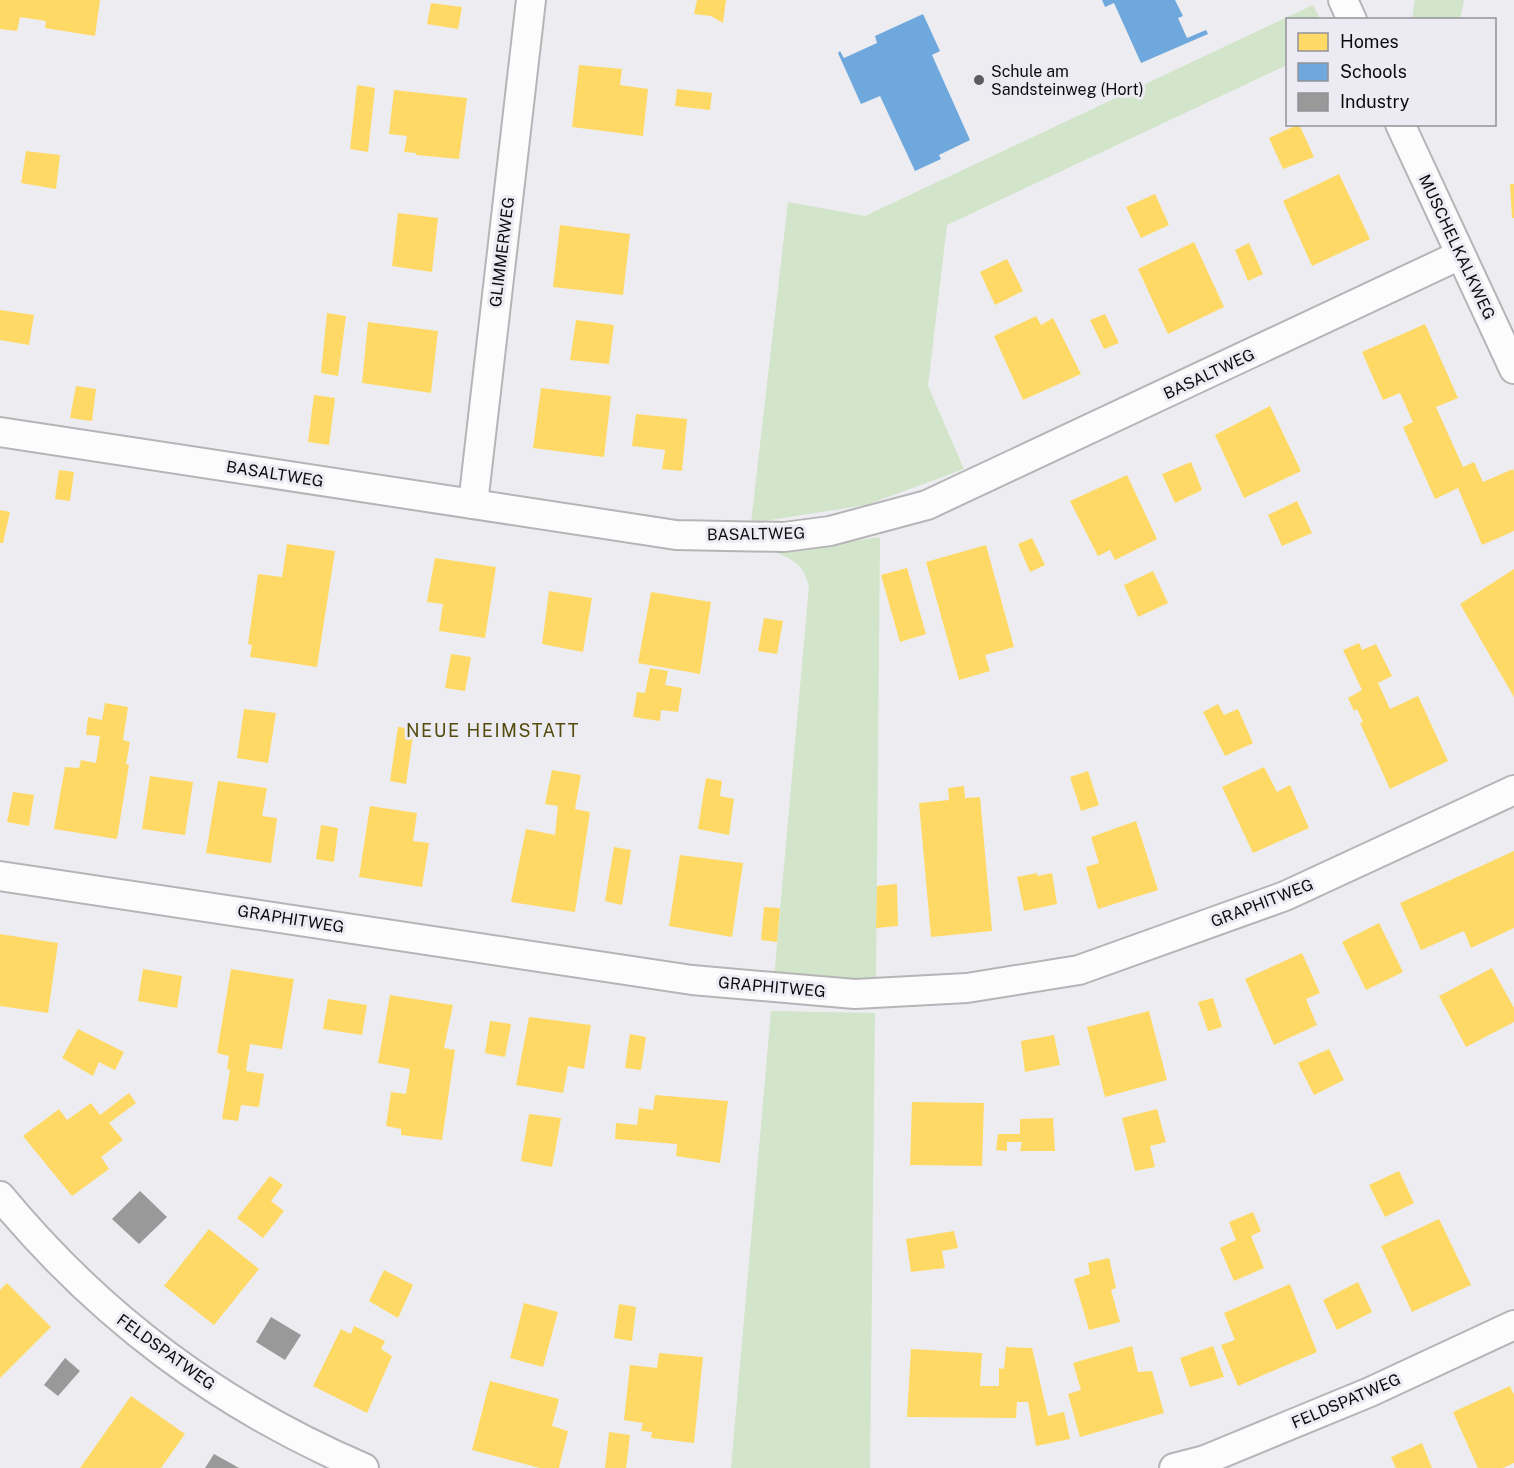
<svg xmlns="http://www.w3.org/2000/svg" width="1514" height="1468" viewBox="0 0 1514 1468" font-family="'Public Sans',sans-serif">
  <rect width="100%" height="100%" fill="#ededf1"/>
  <g fill="#d2e4c9">
    <path d="M 1415,0 L 1464,0 L 1460,19 L 1412,19 Z"/>
    <path d="M 1313,5 L 1320,19 L 1288,20 L 1287,65 L 947,225 L 928,386 L 964,469 L 866,505 L 751,523 L 788,202 L 865,216 Z"/>
    <path d="M 880,537 L 876,980 L 774,978 L 809,586 C 803,566 797,561 777,553 Z"/>
    <path d="M 771,1011 L 875,1013 L 870,1468 L 731,1468 Z"/>
  </g>
  <g fill="#ffd966">
    <path d="M 0,0 L 100,0 L 95,36 L 45,28 L 46,21 L 20,17 L 17,31 L 0,29 Z"/>
    <path d="M 697,0 L 726,0 L 723,23 L 711,16 L 694,14 Z"/>
    <path d="M 431,3 L 462,7 L 458,29 L 427,24 Z"/>
    <path d="M 579,65 L 622,69 L 620,85 L 648,89 L 643,136 L 572,127 Z"/>
    <path d="M 357,85 L 375,88 L 368,152 L 350,149 Z"/>
    <path d="M 677,89 L 712,93 L 710,110 L 675,106 Z"/>
    <path d="M 394,90 L 467,98 L 459,159 L 416,155 L 416,153 L 404,152 L 407,136 L 389,134 Z"/>
    <path d="M 1299,124 L 1314,157 L 1283,169 L 1269,138 Z"/>
    <path d="M 26,151 L 60,155 L 56,189 L 21,183 Z"/>
    <path d="M 1339,174 L 1370,239 L 1312,266 L 1283,201 Z"/>
    <path d="M 1510,184 L 1514,184 L 1514,218 L 1512,218 Z"/>
    <path d="M 1155,194 L 1169,225 L 1141,238 L 1126,207 Z"/>
    <path d="M 398,213 L 438,218 L 432,272 L 392,266 Z"/>
    <path d="M 560,225 L 630,234 L 623,295 L 553,287 Z"/>
    <path d="M 1194,242 L 1224,307 L 1168,334 L 1138,269 Z"/>
    <path d="M 1249,243 L 1263,274 L 1248,281 L 1235,250 Z"/>
    <path d="M 1007,259 L 1023,291 L 995,305 L 980,272 Z"/>
    <path d="M 0,310 L 34,315 L 29,345 L 0,340 Z"/>
    <path d="M 327,313 L 346,316 L 338,376 L 321,373 Z"/>
    <path d="M 1105,314 L 1119,343 L 1104,349 L 1090,320 Z"/>
    <path d="M 1036,316 L 1041,325 L 1053,318 L 1081,374 L 1023,400 L 994,336 Z"/>
    <path d="M 576,320 L 614,325 L 609,364 L 570,360 Z"/>
    <path d="M 368,322 L 438,331 L 431,393 L 362,383 Z"/>
    <path d="M 1425,324 L 1458,398 L 1436,407 L 1463,467 L 1474,462 L 1483,482 L 1513,469 L 1514,472 L 1514,531 L 1482,545 L 1458,488 L 1435,499 L 1403,427 L 1413,422 L 1400,393 L 1383,400 L 1362,352 Z"/>
    <path d="M 76,386 L 96,389 L 92,421 L 70,418 Z"/>
    <path d="M 541,388 L 611,396 L 604,457 L 533,448 Z"/>
    <path d="M 314,395 L 335,398 L 329,445 L 308,442 Z"/>
    <path d="M 1270,406 L 1301,471 L 1244,498 L 1215,435 Z"/>
    <path d="M 636,414 L 687,419 L 682,471 L 662,469 L 665,450 L 632,446 Z"/>
    <path d="M 1191,462 L 1202,490 L 1175,503 L 1162,474 Z"/>
    <path d="M 59,470 L 74,472 L 70,501 L 55,499 Z"/>
    <path d="M 1127,475 L 1157,539 L 1115,560 L 1110,550 L 1098,556 L 1070,501 Z"/>
    <path d="M 1297,501 L 1312,533 L 1282,546 L 1268,515 Z"/>
    <path d="M 0,510 L 10,512 L 3,543 L 0,543 Z"/>
    <path d="M 1032,538 L 1045,565 L 1030,572 L 1018,544 Z"/>
    <path d="M 287,544 L 335,551 L 317,667 L 250,657 L 252,645 L 248,644 L 258,574 L 282,577 Z"/>
    <path d="M 986,545 L 1014,647 L 985,655 L 990,671 L 959,680 L 926,562 Z"/>
    <path d="M 435,558 L 496,567 L 485,638 L 439,631 L 443,604 L 427,602 Z"/>
    <path d="M 907,568 L 926,634 L 900,642 L 881,575 Z"/>
    <path d="M 1514,569 L 1514,697 L 1460,604 Z"/>
    <path d="M 1153,571 L 1168,603 L 1138,617 L 1124,585 Z"/>
    <path d="M 549,591 L 592,598 L 583,652 L 542,644 Z"/>
    <path d="M 651,592 L 711,602 L 700,674 L 638,663 Z"/>
    <path d="M 764,618 L 783,621 L 777,654 L 758,651 Z"/>
    <path d="M 1359,643 L 1362,650 L 1376,644 L 1392,676 L 1378,683 L 1390,709 L 1418,696 L 1448,761 L 1390,789 L 1360,723 L 1363,722 L 1357,709 L 1354,711 L 1348,698 L 1362,690 L 1343,650 Z"/>
    <path d="M 451,654 L 471,657 L 465,691 L 445,688 Z"/>
    <path d="M 650,668 L 668,671 L 665,685 L 682,688 L 678,712 L 661,710 L 660,721 L 633,717 L 637,692 L 645,693 Z"/>
    <path d="M 105,703 L 128,707 L 123,740 L 130,742 L 126,764 L 129,765 L 117,839 L 54,829 L 65,767 L 79,768 L 81,760 L 96,763 L 100,736 L 86,735 L 88,717 L 102,720 Z"/>
    <path d="M 1218,704 L 1224,715 L 1238,709 L 1253,743 L 1225,756 L 1203,712 Z"/>
    <path d="M 244,709 L 276,713 L 268,763 L 237,758 Z"/>
    <path d="M 398,727 L 414,729 L 406,784 L 390,781 Z"/>
    <path d="M 1264,767 L 1277,792 L 1290,785 L 1309,828 L 1253,853 L 1222,787 Z"/>
    <path d="M 552,770 L 581,775 L 575,809 L 590,812 L 575,912 L 511,902 L 526,829 L 555,835 L 558,806 L 545,804 Z"/>
    <path d="M 1088,771 L 1099,805 L 1081,811 L 1070,777 Z"/>
    <path d="M 150,776 L 193,782 L 185,835 L 142,829 Z"/>
    <path d="M 706,778 L 722,781 L 720,796 L 734,799 L 729,835 L 698,829 Z"/>
    <path d="M 218,781 L 267,788 L 262,816 L 277,818 L 271,863 L 206,853 Z"/>
    <path d="M 964,786 L 965,798 L 980,797 L 992,931 L 931,937 L 919,803 L 949,800 L 948,788 Z"/>
    <path d="M 13,792 L 34,795 L 29,826 L 7,822 Z"/>
    <path d="M 370,806 L 417,813 L 413,841 L 429,843 L 422,887 L 359,877 Z"/>
    <path d="M 1136,821 L 1158,890 L 1098,909 L 1086,867 L 1099,863 L 1091,837 Z"/>
    <path d="M 321,825 L 338,828 L 334,862 L 316,859 Z"/>
    <path d="M 614,847 L 631,850 L 622,905 L 605,901 Z"/>
    <path d="M 1514,851 L 1514,928 L 1471,948 L 1464,931 L 1421,950 L 1400,903 Z"/>
    <path d="M 680,855 L 743,863 L 732,937 L 669,926 Z"/>
    <path d="M 1037,873 L 1037,876 L 1052,873 L 1057,904 L 1024,911 L 1017,877 Z"/>
    <path d="M 897,884 L 898,926 L 876,928 L 877,886 Z"/>
    <path d="M 764,907 L 780,908 L 777,942 L 761,940 Z"/>
    <path d="M 1379,923 L 1403,972 L 1366,990 L 1342,942 Z"/>
    <path d="M 0,934 L 58,943 L 48,1013 L 0,1006 Z"/>
    <path d="M 1302,953 L 1320,993 L 1306,999 L 1317,1025 L 1274,1045 L 1245,979 Z"/>
    <path d="M 1492,968 L 1514,1008 L 1514,1022 L 1466,1047 L 1439,996 Z"/>
    <path d="M 143,969 L 182,976 L 177,1008 L 138,1001 Z"/>
    <path d="M 231,969 L 294,979 L 282,1049 L 250,1044 L 246,1071 L 264,1074 L 259,1107 L 241,1105 L 238,1121 L 222,1119 L 230,1070 L 227,1069 L 229,1056 L 217,1053 Z"/>
    <path d="M 390,995 L 453,1005 L 444,1048 L 455,1050 L 442,1140 L 401,1135 L 401,1129 L 386,1126 L 391,1092 L 406,1094 L 410,1069 L 378,1063 Z"/>
    <path d="M 1213,998 L 1222,1027 L 1208,1031 L 1198,1002 Z"/>
    <path d="M 328,999 L 367,1005 L 362,1035 L 323,1029 Z"/>
    <path d="M 1149,1011 L 1167,1080 L 1105,1097 L 1087,1027 Z"/>
    <path d="M 529,1017 L 591,1025 L 584,1069 L 568,1066 L 563,1093 L 516,1085 Z"/>
    <path d="M 490,1021 L 511,1024 L 505,1057 L 485,1053 Z"/>
    <path d="M 78,1029 L 124,1052 L 115,1070 L 99,1062 L 93,1076 L 62,1058 Z"/>
    <path d="M 630,1034 L 646,1037 L 641,1070 L 625,1068 Z"/>
    <path d="M 1054,1035 L 1060,1065 L 1025,1072 L 1021,1041 Z"/>
    <path d="M 1329,1049 L 1344,1080 L 1314,1095 L 1298,1063 Z"/>
    <path d="M 129,1093 L 136,1103 L 109,1123 L 123,1140 L 101,1157 L 109,1169 L 72,1196 L 23,1136 L 59,1109 L 67,1120 L 91,1103 L 100,1115 Z"/>
    <path d="M 655,1095 L 728,1101 L 720,1163 L 676,1156 L 677,1144 L 615,1139 L 616,1123 L 637,1125 L 639,1108 L 653,1110 Z"/>
    <path d="M 912,1102 L 984,1103 L 982,1166 L 910,1165 Z"/>
    <path d="M 1157,1109 L 1166,1142 L 1150,1146 L 1155,1167 L 1135,1171 L 1122,1118 Z"/>
    <path d="M 529,1114 L 561,1118 L 552,1167 L 521,1161 Z"/>
    <path d="M 1053,1118 L 1055,1151 L 1020,1151 L 1022,1142 L 1007,1142 L 1007,1151 L 996,1150 L 998,1134 L 1020,1134 L 1020,1119 Z"/>
    <path d="M 1399,1171 L 1414,1203 L 1385,1217 L 1369,1185 Z"/>
    <path d="M 270,1176 L 283,1185 L 271,1201 L 284,1211 L 263,1238 L 237,1218 Z"/>
    <path d="M 1253,1212 L 1261,1231 L 1251,1236 L 1264,1268 L 1234,1281 L 1220,1248 L 1236,1240 L 1229,1222 Z"/>
    <path d="M 1439,1219 L 1471,1285 L 1412,1312 L 1381,1246 Z"/>
    <path d="M 209,1229 L 259,1269 L 214,1325 L 164,1286 Z"/>
    <path d="M 954,1231 L 958,1248 L 942,1251 L 945,1268 L 911,1272 L 906,1239 Z"/>
    <path d="M 1109,1258 L 1116,1288 L 1111,1290 L 1120,1322 L 1089,1330 L 1074,1279 L 1090,1274 L 1088,1263 Z"/>
    <path d="M 384,1270 L 413,1285 L 398,1318 L 369,1301 Z"/>
    <path d="M 1358,1282 L 1372,1312 L 1337,1330 L 1323,1300 Z"/>
    <path d="M 7,1283 L 51,1327 L 0,1378 L 0,1290 Z"/>
    <path d="M 1290,1284 L 1317,1352 L 1238,1386 L 1221,1345 L 1235,1340 L 1224,1313 Z"/>
    <path d="M 524,1303 L 558,1312 L 543,1367 L 510,1358 Z"/>
    <path d="M 619,1304 L 636,1307 L 632,1341 L 614,1338 Z"/>
    <path d="M 354,1326 L 385,1341 L 381,1349 L 392,1356 L 367,1413 L 313,1386 L 341,1329 L 351,1334 Z"/>
    <path d="M 1132,1346 L 1138,1372 L 1152,1371 L 1164,1413 L 1080,1437 L 1068,1394 L 1081,1390 L 1073,1363 Z"/>
    <path d="M 1213,1346 L 1224,1377 L 1190,1387 L 1180,1358 Z"/>
    <path d="M 1006,1347 L 1032,1348 L 1048,1416 L 1064,1412 L 1070,1439 L 1036,1446 L 1028,1402 L 1017,1402 L 1016,1418 L 907,1417 L 911,1349 L 982,1353 L 980,1386 L 999,1386 L 999,1368 L 1004,1369 Z"/>
    <path d="M 659,1353 L 703,1357 L 694,1443 L 651,1438 L 652,1432 L 641,1431 L 643,1423 L 624,1420 L 630,1365 L 657,1368 Z"/>
    <path d="M 490,1381 L 559,1399 L 552,1426 L 568,1431 L 559,1468 L 540,1468 L 472,1450 Z"/>
    <path d="M 1510,1386 L 1514,1395 L 1514,1463 L 1503,1468 L 1478,1468 L 1453,1412 Z"/>
    <path d="M 131,1396 L 185,1434 L 161,1468 L 80,1468 Z"/>
    <path d="M 609,1432 L 630,1435 L 626,1468 L 605,1468 Z"/>
    <path d="M 1422,1443 L 1432,1468 L 1396,1468 L 1391,1457 Z"/>
  </g>
  <g fill="#6fa8dc">
    <path d="M 1102,0 L 1175,0 L 1183,16 L 1178,18 L 1187,38 L 1206,30 L 1208,34 L 1141,63 L 1114,3 L 1105,7 Z"/>
    <path d="M 923,14 L 940,51 L 932,55 L 970,140 L 939,155 L 941,159 L 915,171 L 880,96 L 861,104 L 838,53 L 840,51 L 844,58 L 877,43 L 875,36 Z"/>
  </g>
  <g fill="#999">
    <path d="M 140,1191 L 167,1217 L 139,1244 L 112,1219 Z"/>
    <path d="M 271,1317 L 301,1335 L 285,1360 L 256,1342 Z"/>
    <path d="M 65,1358 L 80,1371 L 58,1396 L 44,1385 Z"/>
    <path d="M 214,1454 L 232,1464 L 239,1468 L 205,1468 Z"/>
  </g>
  <g fill="none" stroke-linecap="round" stroke-linejoin="round">
    <g stroke="#b5b5b8" stroke-width="32">
      <g id="minor">
        <path d="M 1343,0 L 1352,20"/>
        <path d="M 1400,124 L 1514,369"/>
        <path d="M 0,432 L 676,535 L 784,537 L 830,531 L 927,505 L 1460,255"/>
        <path d="M 473,504 L 531,0"/>
        <path d="M 0,876 L 692,980 L 855,994 L 967,988 L 1079,970 L 1285,896 L 1514,790"/>
        <path d="M 0,1196 C 100,1317 219,1406 364,1468"/>
        <path d="M 1174,1468 L 1205,1460 L 1370,1392 L 1514,1325"/>
      </g>
    </g>
    <use href="#minor" stroke="#fcfcfd" stroke-width="28"/>
  </g>
  <circle fill="#5b5b5e" stroke="#ecebf3" stroke-width="2" cx="979" cy="80" r="6"/>
  <g text-anchor="middle" dominant-baseline="central" stroke-width="6" stroke-linejoin="round" paint-order="stroke">
    <g font-size="16" fill="#0c0c0f" stroke="#ecebf3" text-anchor="start">
      <text x="991" y="71">Schule am<tspan x="991" dy="18">Sandsteinweg (Hort)</tspan></text>
    </g>
    <g font-size="16" fill="#0c0c0f" stroke="#ecebf3">
      <text transform="translate(1457 247) rotate(65)">MUSCHELKALKWEG</text>
      <text transform="translate(502 252) rotate(-83)">GLIMMERWEG</text>
      <text transform="translate(1209 374) rotate(-25)">BASALTWEG</text>
      <text transform="translate(275 474) rotate(9)">BASALTWEG</text>
      <text transform="translate(756 534) rotate(-1)">BASALTWEG</text>
      <text transform="translate(1262 903) rotate(-21)">GRAPHITWEG</text>
      <text transform="translate(291 919) rotate(9)">GRAPHITWEG</text>
      <text transform="translate(772 987) rotate(5)">GRAPHITWEG</text>
      <text transform="translate(166 1352) rotate(36)">FELDSPATWEG</text>
      <text transform="translate(1346 1401) rotate(-23)">FELDSPATWEG</text>
    </g>
    <g font-size="18" letter-spacing="1.5" fill="#544c0c" stroke="#ecebf3">
      <text x="493" y="730">NEUE HEIMSTATT</text>
    </g>
  </g>
  <rect x="1286" y="18" width="210" height="108" fill="#ecebf3" stroke="#929298" stroke-width="1.5"/>
  <rect x="1298" y="33" width="30" height="18" fill="#ffd966" stroke="#929298" stroke-width="1.5"/>
  <text x="1340" y="48" font-size="18" fill="#0c0c0f">Homes</text>
  <rect x="1298" y="63" width="30" height="18" fill="#6fa8dc" stroke="#929298" stroke-width="1.5"/>
  <text x="1340" y="78" font-size="18" fill="#0c0c0f">Schools</text>
  <rect x="1298" y="93" width="30" height="18" fill="#999999" stroke="#929298" stroke-width="1.5"/>
  <text x="1340" y="108" font-size="18" fill="#0c0c0f">Industry</text>
</svg>
